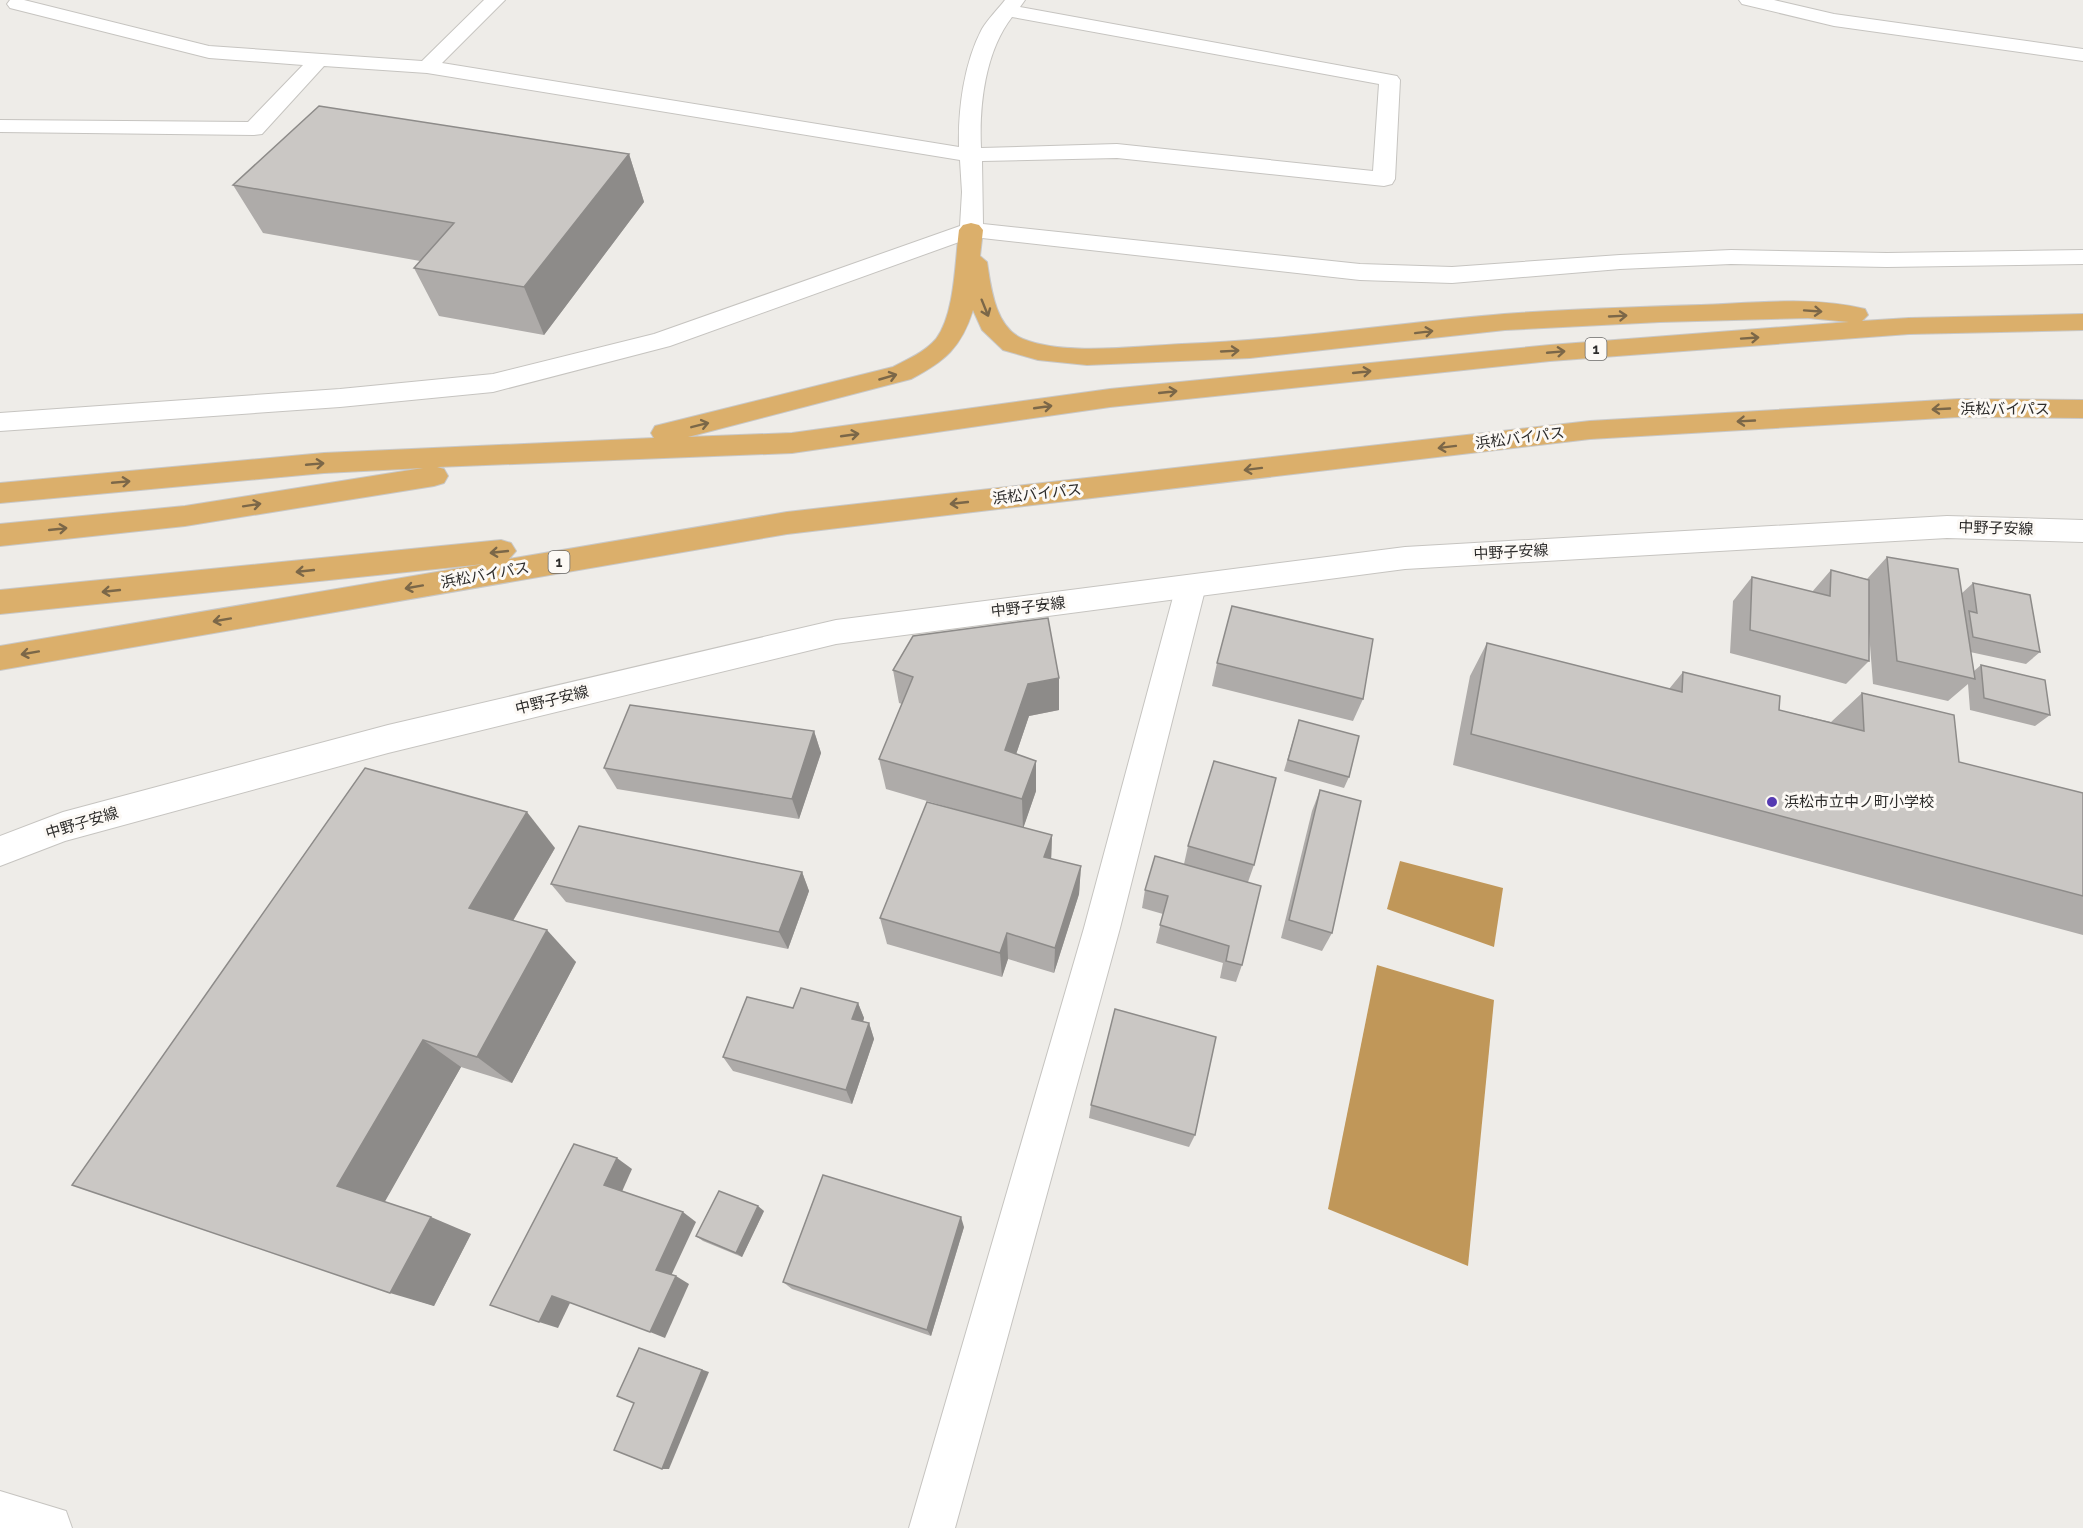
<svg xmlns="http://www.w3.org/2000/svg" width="2083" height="1528" viewBox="0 0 2083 1528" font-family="Raleway,'Noto Sans JP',sans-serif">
  <rect width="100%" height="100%" fill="#eeece8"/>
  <g fill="#c09759">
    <path d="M 1400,861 L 1503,888 L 1494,947 L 1387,909 Z"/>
    <path d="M 1377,965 L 1494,1000 L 1468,1266 L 1328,1209 Z"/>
  </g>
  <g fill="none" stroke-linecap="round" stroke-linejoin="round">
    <g stroke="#c6c4c0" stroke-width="2">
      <g id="street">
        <path d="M 10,0 L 24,0 L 209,46 L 422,61 L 484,0 L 505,0 L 442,63 L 959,147 C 958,109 964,63 982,29 C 988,19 998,9 1005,0 L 1025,0 L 1020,7 L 1397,76 L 1400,80 L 1395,179 L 1392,184 L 1384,186 L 1117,158 L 982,161 L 983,224 L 1360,264 L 1452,267 L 1620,255 L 1731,250 L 1887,253 L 2083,250 L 2083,264 L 1887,267 L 1731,264 L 1620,269 L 1452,283 L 1360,280 L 973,237 L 670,346 L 493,392 L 340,407 L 0,431 L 0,413 L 340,389 L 493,374 L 654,334 L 960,226 L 962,192 L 960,160 L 427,73 L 324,66 L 262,134 L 254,135 L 0,132 L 0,120 L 248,122 L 303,65 L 209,58 L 10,8 L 7,4 ZM 1012,17 L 1379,84 L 1373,171 L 1117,144 L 981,148 C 979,105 985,52 1012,17 Z"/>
        <path d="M 1739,0 L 1774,0 L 1834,14 L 2083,49 L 2083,61 L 1834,26 L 1742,4 Z"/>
        <path d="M 1191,575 L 1202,578 L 1206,586 L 1120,928 L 955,1528 L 909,1528 L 1084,928 L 1176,586 L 1180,578 Z"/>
        <path d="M 0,1491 L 66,1511 L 72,1528 L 0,1528 Z"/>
      </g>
    </g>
    <g stroke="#c6c4c0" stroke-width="2">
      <path id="secondary" d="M 1947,516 L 2083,520 L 2083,542 L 1947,538 L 1405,569 L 836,644 L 388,753 L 65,841 L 0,866 L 0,836 L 63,812 L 388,725 L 836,620 L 1405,547 Z"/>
    </g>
    <g stroke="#c8c8c8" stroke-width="2">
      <g id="highway">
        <path d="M 971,223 L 979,225 L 983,230 L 980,256 L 987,262 C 991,288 995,327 1023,339 C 1065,356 1137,346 1182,344 C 1290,340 1397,323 1504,314 C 1570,309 1636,307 1701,305 C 1754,303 1813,296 1865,309 L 1868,315 L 1862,321 L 1909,318 L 2083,314 L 2083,330 L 1909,334 L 1550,361 L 1110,407 L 792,453 L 437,467 L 444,469 L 448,476 L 444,483 L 434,486 L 185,526 L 0,546 L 0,524 L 185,506 L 423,468 L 324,473 L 0,503 L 0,483 L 324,453 L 654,438 L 651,433 L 655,426 L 893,367 C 908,359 925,352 936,339 C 955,314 955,261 959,230 L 963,225 ZM 973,310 L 982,330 L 1003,350 L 1038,360 L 1087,365 L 1250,358 L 1505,330 L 1660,322 L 1808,318 L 1849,322 L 1550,345 L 1110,389 L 792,433 L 688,437 L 911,379 C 945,361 961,348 973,310 Z"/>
        <path d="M 1959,399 L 2083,400 L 2083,418 L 1959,417 L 1590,439 L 787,534 L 0,670 L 0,646 L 484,564 L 0,614 L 0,590 L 501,540 L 511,543 L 516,551 L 509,559 L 787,512 L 1590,421 Z"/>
      </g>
    </g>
    <use href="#street" fill="#fff" fill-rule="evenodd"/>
    <use href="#secondary" fill="#fff" fill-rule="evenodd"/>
    <use href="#highway" fill="#dbaf6b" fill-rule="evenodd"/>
  </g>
  <g fill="#aeaba9">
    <path d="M 629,154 L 644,202 L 544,335 L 439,316 L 414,268 L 420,261 L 263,233 L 233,185 Z"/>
    <path d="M 1887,557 L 1961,594 L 1973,583 L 2040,652 L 2026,664 L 1970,652 L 1974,671 L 1981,665 L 2050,715 L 2035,726 L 1970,710 L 1968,684 L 1948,701 L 1873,684 L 1869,632 L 1869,661 L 1846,684 L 1730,653 L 1733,601 L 1752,577 L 1812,592 L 1831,570 L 1867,579 Z"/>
    <path d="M 1487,643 L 1669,689 L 1683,672 L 1779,710 L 1831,722 L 1862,693 L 1959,762 L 2083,793 L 2083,935 L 1453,765 L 1470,676 Z"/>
    <path d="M 1217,663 L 1363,699 L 1353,721 L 1212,686 Z"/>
    <path d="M 893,670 L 1059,710 L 1029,716 L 1016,754 L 1036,761 L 1036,791 L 1023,828 L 1052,835 L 1051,859 L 1081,866 L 1079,894 L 1054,973 L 1008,959 L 1002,977 L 887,944 L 880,918 L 968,813 L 886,789 L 879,759 L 902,704 L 899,703 Z"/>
    <path d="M 1299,720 L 1349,777 L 1344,788 L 1284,771 Z"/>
    <path d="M 814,731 L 821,753 L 799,819 L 617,789 L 604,768 Z"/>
    <path d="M 1320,790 L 1332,933 L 1322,951 L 1281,938 L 1312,811 Z"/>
    <path d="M 1188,846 L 1254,865 L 1248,882 L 1242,965 L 1236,982 L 1220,978 L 1223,963 L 1156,943 L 1163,914 L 1142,908 L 1145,890 L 1184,864 Z"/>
    <path d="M 555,848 L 513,921 L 576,962 L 512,1083 L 461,1067 L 384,1202 L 471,1234 L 434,1306 L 72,1185 Z"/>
    <path d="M 802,872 L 809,891 L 788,949 L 566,902 L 551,884 Z"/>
    <path d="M 858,1003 L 864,1018 L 863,1022 L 869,1023 L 874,1039 L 852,1104 L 733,1071 L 723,1057 L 793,1008 Z"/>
    <path d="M 1091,1105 L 1195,1135 L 1189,1147 L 1089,1118 Z"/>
    <path d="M 764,1211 L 742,1257 L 703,1241 L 696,1236 Z"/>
    <path d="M 964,1227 L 931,1336 L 792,1289 L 783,1282 Z"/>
  </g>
  <g fill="#8d8b89">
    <path d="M 629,154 L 644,202 L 544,335 L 524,287 Z"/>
    <path d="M 1059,678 L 1059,710 L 1029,716 L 1007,781 L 1005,750 L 1028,684 Z"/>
    <path d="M 814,731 L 821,753 L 799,819 L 792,799 Z"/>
    <path d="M 1036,761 L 1036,791 L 1023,829 L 1022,799 Z"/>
    <path d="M 527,812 L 555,848 L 501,941 L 469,908 Z"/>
    <path d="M 1052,835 L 1051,863 L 1044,857 Z"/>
    <path d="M 1081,866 L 1079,894 L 1054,973 L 1055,948 Z"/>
    <path d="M 802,872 L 809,891 L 788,949 L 779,932 Z"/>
    <path d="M 547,930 L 576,962 L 512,1083 L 477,1057 Z"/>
    <path d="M 1007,933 L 1008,959 L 1002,977 L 1000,953 Z"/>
    <path d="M 858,1003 L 864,1018 L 859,1034 L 852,1019 Z"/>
    <path d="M 869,1023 L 874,1039 L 852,1104 L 846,1090 Z"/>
    <path d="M 423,1040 L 461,1067 L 383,1205 L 337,1186 Z"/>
    <path d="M 617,1158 L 632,1169 L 620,1196 L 604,1185 Z"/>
    <path d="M 758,1206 L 764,1211 L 742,1257 L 736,1253 Z"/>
    <path d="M 683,1212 L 696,1222 L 670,1278 L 656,1270 Z"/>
    <path d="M 431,1217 L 471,1234 L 434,1306 L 390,1293 Z"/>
    <path d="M 961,1217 L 964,1227 L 931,1336 L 927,1330 Z"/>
    <path d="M 676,1276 L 689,1284 L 665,1338 L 650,1332 Z"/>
    <path d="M 552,1296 L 570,1303 L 558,1328 L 539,1322 Z"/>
    <path d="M 639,1348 L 709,1372 L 669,1469 L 662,1469 Z"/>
  </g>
  <g fill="#cac7c4" stroke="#8d8b89" stroke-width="1.5">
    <path d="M 319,106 L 629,154 L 524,287 L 414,268 L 454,223 L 233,185 Z"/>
    <path d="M 1887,557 L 1958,569 L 1975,679 L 1897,661 Z"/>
    <path d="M 1831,570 L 1869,580 L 1869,661 L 1750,630 L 1752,577 L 1830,596 Z"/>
    <path d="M 1973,583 L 2030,595 L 2040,652 L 1973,637 L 1969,611 L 1977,613 Z"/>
    <path d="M 1232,606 L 1373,639 L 1363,699 L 1217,663 Z"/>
    <path d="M 1048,618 L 1059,678 L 1028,684 L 1005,750 L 1036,761 L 1022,799 L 879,759 L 913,677 L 893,670 L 913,636 Z"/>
    <path d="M 1487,643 L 1682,692 L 1683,672 L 1780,696 L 1779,710 L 1864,731 L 1862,693 L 1954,715 L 1959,762 L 2083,793 L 2083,896 L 1471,734 Z"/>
    <path d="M 1981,665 L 2045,680 L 2050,715 L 1984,698 Z"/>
    <path d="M 630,705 L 814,731 L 792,799 L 604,768 Z"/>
    <path d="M 1299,720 L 1359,736 L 1349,777 L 1288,760 Z"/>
    <path d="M 1214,761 L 1276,778 L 1254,865 L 1188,846 Z"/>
    <path d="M 365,768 L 527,812 L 469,908 L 547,930 L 477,1057 L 423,1040 L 337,1186 L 431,1217 L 390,1293 L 72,1185 Z"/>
    <path d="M 1320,790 L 1361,801 L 1332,933 L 1289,920 Z"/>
    <path d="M 927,802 L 1052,835 L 1044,857 L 1081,866 L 1055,948 L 1007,933 L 1000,953 L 880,918 Z"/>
    <path d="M 579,826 L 802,872 L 779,932 L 551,884 Z"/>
    <path d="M 1155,856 L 1261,886 L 1242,965 L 1226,961 L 1229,946 L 1160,925 L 1168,896 L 1145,890 Z"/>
    <path d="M 801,988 L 858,1003 L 852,1019 L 869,1023 L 846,1090 L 723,1057 L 747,997 L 793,1008 Z"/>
    <path d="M 1115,1009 L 1216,1037 L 1195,1135 L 1091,1105 Z"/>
    <path d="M 574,1144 L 617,1158 L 604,1185 L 683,1212 L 656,1270 L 676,1276 L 650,1332 L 552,1296 L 539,1322 L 490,1305 Z"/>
    <path d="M 823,1175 L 961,1217 L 927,1330 L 783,1282 Z"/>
    <path d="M 719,1191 L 758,1206 L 736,1253 L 696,1236 Z"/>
    <path d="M 639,1348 L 702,1370 L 662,1469 L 614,1450 L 634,1403 L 617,1396 Z"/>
  </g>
  <defs><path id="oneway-shaft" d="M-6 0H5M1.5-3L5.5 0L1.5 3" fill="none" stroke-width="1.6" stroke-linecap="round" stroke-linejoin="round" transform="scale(1.5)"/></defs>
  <g stroke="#7b6748">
    <use href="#oneway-shaft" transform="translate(985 308) rotate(68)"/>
    <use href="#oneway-shaft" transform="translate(1813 311) rotate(4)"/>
    <use href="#oneway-shaft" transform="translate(1618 316) rotate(-3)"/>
    <use href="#oneway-shaft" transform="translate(1424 332) rotate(-7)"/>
    <use href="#oneway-shaft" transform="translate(1750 338) rotate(-4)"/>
    <use href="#oneway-shaft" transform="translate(1230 351) rotate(-3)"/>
    <use href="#oneway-shaft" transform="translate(1556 352) rotate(-5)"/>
    <use href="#oneway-shaft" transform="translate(1362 372) rotate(-6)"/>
    <use href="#oneway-shaft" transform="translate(888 377) rotate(-16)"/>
    <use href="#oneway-shaft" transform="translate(1168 392) rotate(-6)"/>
    <use href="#oneway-shaft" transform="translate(1043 407) rotate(-8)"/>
    <use href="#oneway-shaft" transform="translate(1941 409) rotate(177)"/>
    <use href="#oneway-shaft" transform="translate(1746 421) rotate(177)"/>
    <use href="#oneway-shaft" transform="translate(700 425) rotate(-14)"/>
    <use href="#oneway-shaft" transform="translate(850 435) rotate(-8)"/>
    <use href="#oneway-shaft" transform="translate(1447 447) rotate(173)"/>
    <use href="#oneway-shaft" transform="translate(315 464) rotate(-5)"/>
    <use href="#oneway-shaft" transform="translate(1253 469) rotate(173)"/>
    <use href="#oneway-shaft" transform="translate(121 482) rotate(-5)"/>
    <use href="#oneway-shaft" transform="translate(959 503) rotate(174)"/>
    <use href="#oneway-shaft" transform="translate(252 505) rotate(-9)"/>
    <use href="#oneway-shaft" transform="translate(58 529) rotate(-6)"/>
    <use href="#oneway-shaft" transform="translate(499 552) rotate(174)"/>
    <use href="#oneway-shaft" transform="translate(305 571) rotate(174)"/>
    <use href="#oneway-shaft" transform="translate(414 587) rotate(170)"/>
    <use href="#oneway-shaft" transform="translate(111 591) rotate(174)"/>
    <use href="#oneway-shaft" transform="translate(222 620) rotate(170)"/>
    <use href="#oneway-shaft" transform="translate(30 653) rotate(170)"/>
  </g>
  <circle fill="#553ab2" stroke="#fcf9f5" stroke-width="2" cx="1772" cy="802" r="6"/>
  <g text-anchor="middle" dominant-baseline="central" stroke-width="6" stroke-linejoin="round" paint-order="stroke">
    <g fill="#fcf9f5" stroke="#6b6a68" stroke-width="1.5">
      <rect x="1585.5" y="338" width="21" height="22" rx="4.5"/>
      <rect x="548.5" y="551" width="21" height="22" rx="4.5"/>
    </g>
    <g font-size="14" font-weight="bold" fill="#2d2c2b">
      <text x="1596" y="349">1</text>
      <text x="559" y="562">1</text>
    </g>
    <g font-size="15" fill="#2d2c2b" stroke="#fcf9f5">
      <text x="2005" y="409">浜松バイパス</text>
      <text transform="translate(1520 438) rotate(-7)">浜松バイパス</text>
      <text transform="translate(1037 494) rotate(-6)">浜松バイパス</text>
      <text transform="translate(1996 528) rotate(2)">中野子安線</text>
      <text transform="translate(1511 552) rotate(-3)">中野子安線</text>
      <text transform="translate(485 575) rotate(-10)">浜松バイパス</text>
      <text transform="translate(1028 607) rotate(-7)">中野子安線</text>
      <text transform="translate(552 700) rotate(-14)">中野子安線</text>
      <text transform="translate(82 823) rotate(-17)">中野子安線</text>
    </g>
    <g font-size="15" fill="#2d2c2b" stroke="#fcf9f5" text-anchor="start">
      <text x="1784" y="802">浜松市立中ノ町小学校</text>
    </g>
  </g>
</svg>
